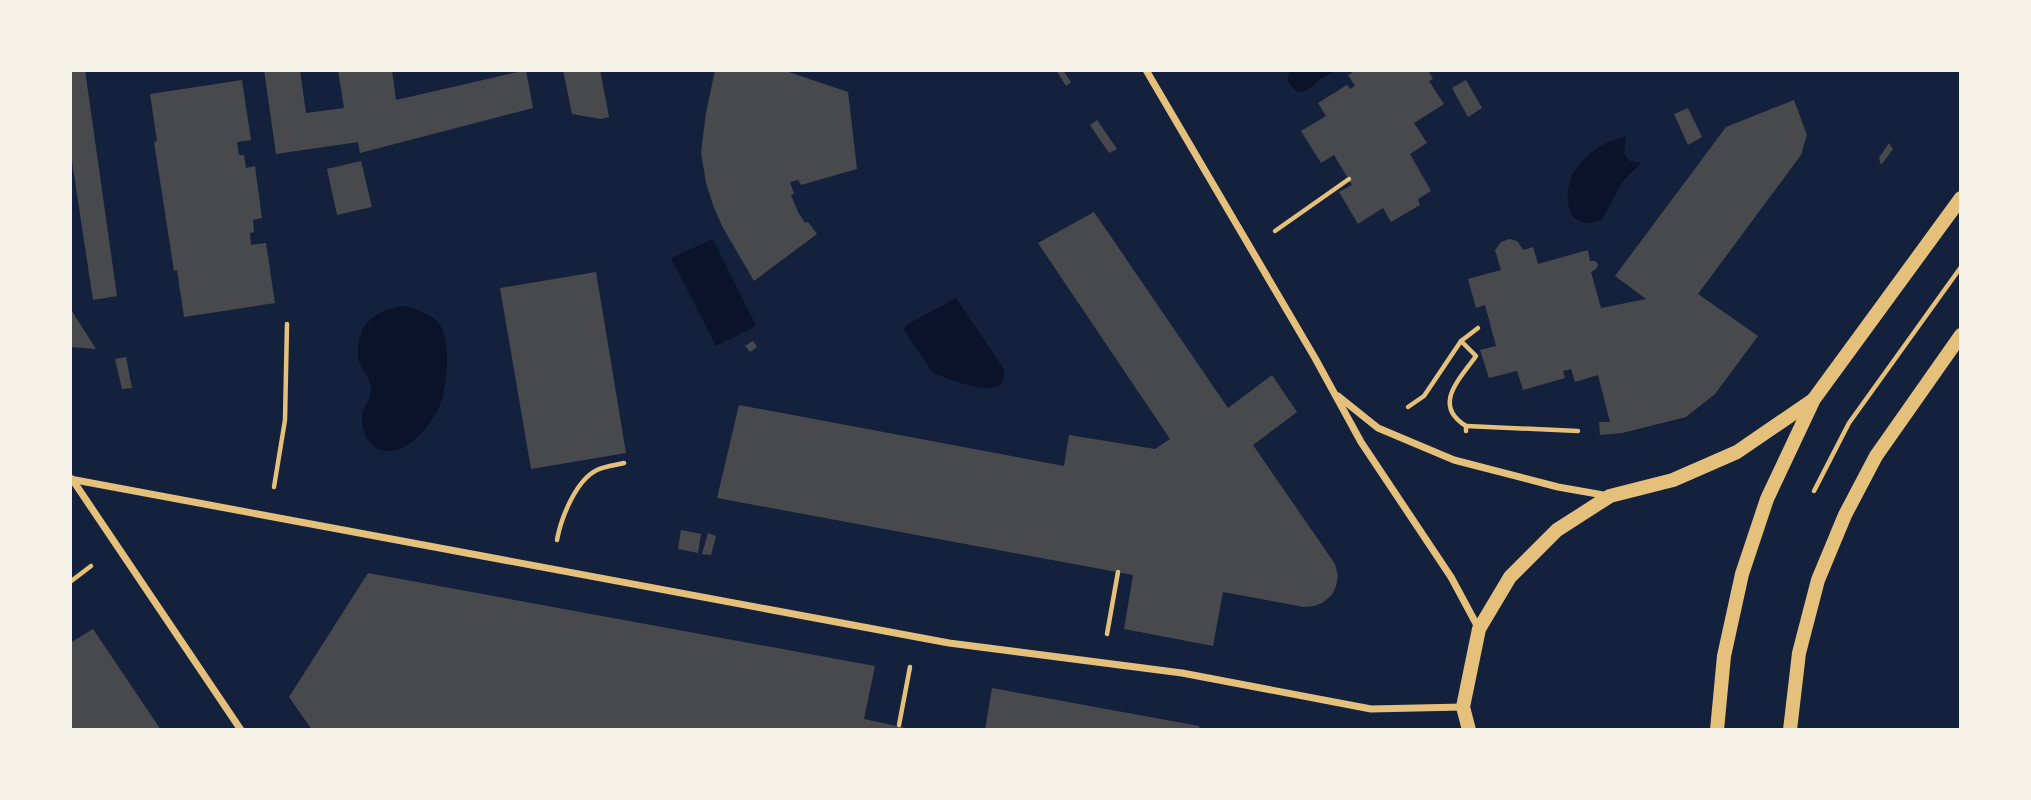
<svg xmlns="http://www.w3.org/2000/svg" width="2031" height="800" viewBox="0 0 2031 800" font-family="'Zilla Slab',serif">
  <rect width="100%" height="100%" fill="#14213d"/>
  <g fill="#0b132b">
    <path d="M 1290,70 L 1338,70 C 1333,73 1327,75 1322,78 C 1309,88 1300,103 1287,80 Z"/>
    <path d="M 1626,137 L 1624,154 L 1630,161 L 1641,163 L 1622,182 L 1602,220 C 1595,222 1588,225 1581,222 C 1565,217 1566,191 1571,178 C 1578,159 1605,139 1626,137 Z"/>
    <path d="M 713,239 L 756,326 L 716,346 L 671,258 Z"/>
    <path d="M 956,298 L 1004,369 C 1009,406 950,379 933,373 L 904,330 L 906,325 Z"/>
    <path d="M 405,306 C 415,308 431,314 438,322 C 451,337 448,382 442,400 C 435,420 411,453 387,451 C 368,450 359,428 363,411 C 366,403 372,396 371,386 C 370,378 362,370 359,362 C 357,355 358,349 359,341 C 363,317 382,309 405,306 Z"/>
  </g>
  <g fill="#48494c">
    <path d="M 70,70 L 85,70 L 117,296 L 93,300 L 70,148 Z"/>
    <path d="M 264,70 L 300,70 L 306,113 L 344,108 L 338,70 L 392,70 L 396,100 L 526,70 L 533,108 L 360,153 L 358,142 L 276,154 Z"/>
    <path d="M 563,70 L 600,70 L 609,117 L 601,119 L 572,114 Z"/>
    <path d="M 715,70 L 783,70 L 848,92 L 857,169 L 801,185 L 798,180 L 790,182 L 794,194 L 791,195 L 798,212 L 805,223 L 808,222 L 817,234 L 754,281 L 722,226 L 713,205 L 706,183 L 701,152 L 706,113 Z"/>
    <path d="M 1056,70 L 1063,70 L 1071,82 L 1066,86 Z"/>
    <path d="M 1356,70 L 1428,70 L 1433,79 L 1429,81 L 1444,104 L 1414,123 L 1427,143 L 1410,154 L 1431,191 L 1418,199 L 1420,205 L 1391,222 L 1383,208 L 1358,224 L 1339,192 L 1352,185 L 1334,155 L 1321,163 L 1301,131 L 1326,116 L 1318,103 L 1347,85 L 1350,89 L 1355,86 L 1348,75 Z"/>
    <path d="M 242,80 L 251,140 L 237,142 L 239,155 L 244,155 L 246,168 L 255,166 L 262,218 L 253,220 L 254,232 L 250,233 L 251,245 L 266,243 L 275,303 L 184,317 L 177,270 L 174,271 L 154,142 L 157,141 L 150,94 Z"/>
    <path d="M 1466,80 L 1482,108 L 1468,117 L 1452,88 Z"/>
    <path d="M 1794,100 L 1807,135 L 1801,155 L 1698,294 L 1758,336 L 1715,394 L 1686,417 L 1622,433 L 1600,435 L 1599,422 L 1610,422 L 1598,375 L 1575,382 L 1571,369 L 1563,371 L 1565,378 L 1523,390 L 1517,371 L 1489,378 L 1480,350 L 1496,346 L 1485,305 L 1476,308 L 1468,279 L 1501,270 L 1495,250 L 1501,242 L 1509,239 L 1514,240 L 1518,242 L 1523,250 L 1533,247 L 1538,264 L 1588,250 L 1590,261 L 1595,261 L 1598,264 L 1597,268 L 1591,272 L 1601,308 L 1646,299 L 1615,276 L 1726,127 Z"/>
    <path d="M 1688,108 L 1702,137 L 1688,145 L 1674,114 Z"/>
    <path d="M 1097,120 L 1117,149 L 1109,153 L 1090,125 Z"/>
    <path d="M 1889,143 L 1893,149 L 1881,165 L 1879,158 Z"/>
    <path d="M 361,161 L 372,207 L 337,215 L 327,169 Z"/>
    <path d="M 1094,212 L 1228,408 L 1272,375 L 1297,412 L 1253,445 L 1335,564 L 1338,576 L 1336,586 L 1332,595 L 1322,603 L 1314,606 L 1304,607 L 1223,592 L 1213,646 L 1124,629 L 1133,575 L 717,498 L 739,405 L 1064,466 L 1069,435 L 1155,449 L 1170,439 L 1038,243 Z"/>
    <path d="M 596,272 L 626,453 L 531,469 L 500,288 Z"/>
    <path d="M 70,308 L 96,349 L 70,347 Z"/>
    <path d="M 753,341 L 757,347 L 750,352 L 745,346 Z"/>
    <path d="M 126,357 L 132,388 L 122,389 L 115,359 Z"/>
    <path d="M 681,530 L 701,534 L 698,553 L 678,549 Z"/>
    <path d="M 708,533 L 716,536 L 711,555 L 702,554 Z"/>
    <path d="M 368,573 L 875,666 L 864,719 L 915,730 L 312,730 L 289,697 Z"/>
    <path d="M 93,629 L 161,730 L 70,730 L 70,643 Z"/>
    <path d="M 992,688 L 1199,726 L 1200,730 L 985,730 Z"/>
  </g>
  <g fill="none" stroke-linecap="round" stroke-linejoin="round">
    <g stroke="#e5c07b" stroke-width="4.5">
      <path d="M 1275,231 L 1349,179"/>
      <path d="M 1461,341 L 1476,356 C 1459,380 1432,405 1466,426 L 1466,431"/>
      <path d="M 1408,407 L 1424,396 L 1461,341 L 1478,328"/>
      <path d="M 1466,426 L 1578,431"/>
      <path d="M 274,487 L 285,420 L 287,324"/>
      <path d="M 1814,491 L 1849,423 L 1961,267"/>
      <path d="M 557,540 C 561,518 576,480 597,470 C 605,466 616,465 624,463"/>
      <path d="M 70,582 L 91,566"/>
      <path d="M 1107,634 L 1118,572"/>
      <path d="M 899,725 L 910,667"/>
    </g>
    <g stroke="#e5c07b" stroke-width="7">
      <path d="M 1146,70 L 1315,358 L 1361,442 L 1451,577 L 1479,629"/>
      <path d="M 1338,396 L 1378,428 L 1454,460 L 1558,487 L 1609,496"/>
      <path d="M 70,479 L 949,643 L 1182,673 L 1371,709 L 1463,707"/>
      <path d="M 72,479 L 241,730"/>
    </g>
    <g stroke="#e5c07b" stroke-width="14">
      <path d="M 1469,730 L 1463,707 L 1479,629 L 1510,577 L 1557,530 L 1610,496 L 1673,480 L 1737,452 L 1813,400"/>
      <path d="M 1717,730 L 1724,656 L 1742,574 L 1767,499 L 1814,399 L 1961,198"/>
      <path d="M 1790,730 L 1799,653 L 1818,580 L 1845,515 L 1876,456 L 1961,335"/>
    </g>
  </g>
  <rect width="2031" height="800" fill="none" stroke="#f6f1e7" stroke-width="144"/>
</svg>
